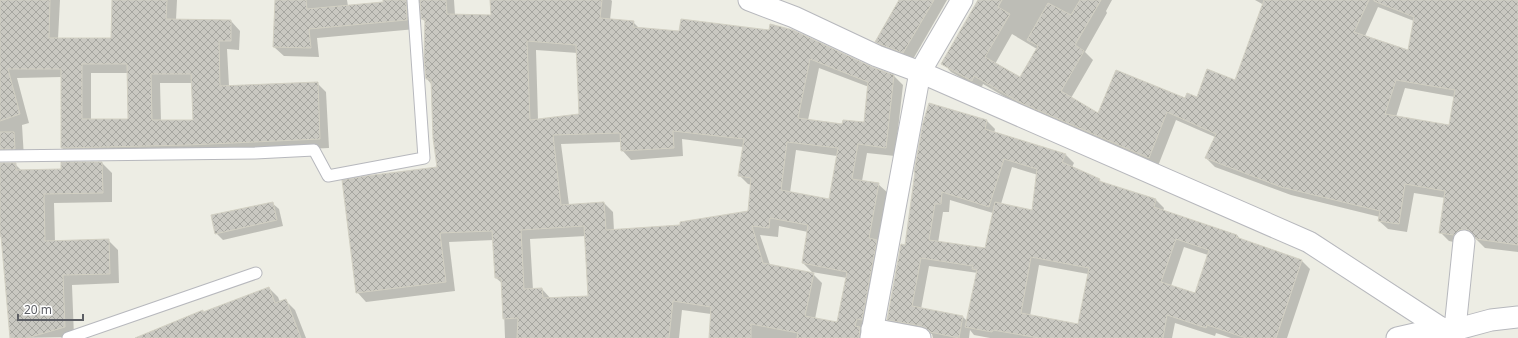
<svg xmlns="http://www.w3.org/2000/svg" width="1518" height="338" viewBox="0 0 1518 338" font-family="'Noto Sans',sans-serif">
  <defs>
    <pattern id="building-cross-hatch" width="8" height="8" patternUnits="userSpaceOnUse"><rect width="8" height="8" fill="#c9c8c1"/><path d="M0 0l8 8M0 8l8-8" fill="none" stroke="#a6a6a0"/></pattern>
  </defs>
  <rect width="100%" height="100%" fill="#edede4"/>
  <g fill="#0003" fill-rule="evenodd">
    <path d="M 0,0 L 60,0 L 58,39 L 112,39 L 113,0 L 177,0 L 176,20 L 231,21 L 240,31 L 239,50 L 227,49 L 229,86 L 317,83 L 326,92 L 329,148 L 198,154 L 72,157 L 62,148 L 62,77 L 17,78 L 29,123 L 22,125 L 24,158 L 0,157 ZM 91,73 L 128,73 L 129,120 L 91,120 ZM 160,83 L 193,83 L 194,121 L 161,121 Z"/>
    <path d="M 276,0 L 347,0 L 348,6 L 384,3 L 384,0 L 454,0 L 455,15 L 492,16 L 491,0 L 611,0 L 612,1 L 610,20 L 633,22 L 639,28 L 872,68 L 894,76 L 903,85 L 895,156 L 867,153 L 862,181 L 878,184 L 888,193 L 864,338 L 710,338 L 711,314 L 682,310 L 679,338 L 505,338 L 503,284 L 496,278 L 494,240 L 449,242 L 455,291 L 366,302 L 357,292 L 438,168 L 432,85 L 427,79 L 426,22 L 422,19 L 421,3 L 419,3 L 415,7 L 416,29 L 317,38 L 319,57 L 284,56 L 274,47 ZM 536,50 L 578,53 L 580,115 L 538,120 ZM 819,68 L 869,87 L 865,124 L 843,125 L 808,120 ZM 682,139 L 743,147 L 739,175 L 748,184 L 752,185 L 749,212 L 681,226 L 614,231 L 613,212 L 604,203 L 569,205 L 561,144 L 622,142 L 622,150 L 631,160 L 683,156 ZM 796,150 L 837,156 L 830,200 L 790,193 ZM 779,226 L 808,232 L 803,263 L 812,272 L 847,278 L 838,323 L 815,319 L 822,283 L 813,274 L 770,265 L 760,235 L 778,237 ZM 586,236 L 589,297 L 551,299 L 542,289 L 533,290 L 530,239 Z"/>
    <path d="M 900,0 L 947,0 L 912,61 L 885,50 L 876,41 Z"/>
    <path d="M 979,0 L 1112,0 L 1106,11 L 1107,13 L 1085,52 L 1093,60 L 1071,98 L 1099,114 L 1197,99 L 1236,81 L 1264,5 L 1255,0 L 1518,0 L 1518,252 L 1485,248 L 1475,238 L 1468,239 L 1463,244 L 1449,241 L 1440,232 L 1445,198 L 1414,193 L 1407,232 L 1388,229 L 1379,221 L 1380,217 L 1291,195 L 1215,167 L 1206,158 L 1215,137 L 1176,120 L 1158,166 L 1029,111 L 983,84 L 981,89 L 951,72 L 943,63 ZM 1378,7 L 1414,21 L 1409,51 L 1365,36 ZM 1012,34 L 1037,49 L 1020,79 L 995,64 ZM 1405,88 L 1455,97 L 1450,126 L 1396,117 Z"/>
    <path d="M 929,104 L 987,121 L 995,129 L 994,133 L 1066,155 L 1074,163 L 1072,167 L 1099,179 L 1103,184 L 1156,200 L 1164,208 L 1163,211 L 1237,235 L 1241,240 L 1302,261 L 1310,269 L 1287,338 L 1231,338 L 1216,333 L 1215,336 L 1175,323 L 1172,338 L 990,338 L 974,335 L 970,330 L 969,338 L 933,338 L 932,334 L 898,328 L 890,320 L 906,246 ZM 1012,167 L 1038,175 L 1032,211 L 1001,204 ZM 950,200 L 993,213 L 985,249 L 938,243 L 943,212 L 949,212 ZM 1184,247 L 1208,255 L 1195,294 L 1171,286 ZM 1039,265 L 1088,274 L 1078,325 L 1030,316 ZM 929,266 L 978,273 L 967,321 L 963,317 L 921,309 Z"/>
    <path d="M 0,163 L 15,164 L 22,171 L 62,170 L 102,163 L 112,173 L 112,202 L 54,203 L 55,242 L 108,240 L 118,250 L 119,283 L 72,285 L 74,337 L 11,338 L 3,239 L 0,236 Z"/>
    <path d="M 272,203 L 279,209 L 283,226 L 223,240 L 216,233 Z"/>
    <path d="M 269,288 L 278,297 L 280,302 L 285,300 L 295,310 L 306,338 L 136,338 L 202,311 L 204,313 Z"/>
  </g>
  <g fill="url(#building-cross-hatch)" stroke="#d2d0c3" fill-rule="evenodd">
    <path d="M 0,0 L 50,0 L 49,38 L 111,38 L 112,0 L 167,0 L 166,19 L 231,20 L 231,41 L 219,41 L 220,86 L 318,82 L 320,139 L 188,145 L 61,148 L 61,69 L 8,69 L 20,114 L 0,121 ZM 82,64 L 127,64 L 128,119 L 82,119 ZM 151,74 L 191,74 L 193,120 L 152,120 Z"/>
    <path d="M 275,0 L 306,0 L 307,9 L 383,2 L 383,0 L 406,0 L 407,20 L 309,29 L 311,48 L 273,47 Z"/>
    <path d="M 420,0 L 446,0 L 447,14 L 491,15 L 490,0 L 602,0 L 600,18 L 634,21 L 633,27 L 679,31 L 681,19 L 769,30 L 770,24 L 793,30 L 872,67 L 894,75 L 886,148 L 858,144 L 852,179 L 879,183 L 869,238 L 877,240 L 862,320 L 857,319 L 855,326 L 860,327 L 859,338 L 797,338 L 798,333 L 751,324 L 751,338 L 709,338 L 711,307 L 673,301 L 669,338 L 517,338 L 518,318 L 503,319 L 501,278 L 495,278 L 492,231 L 440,233 L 446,282 L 356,293 L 342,180 L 366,176 L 437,167 L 433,138 L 431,79 L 426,79 L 424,59 L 425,19 L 421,19 ZM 527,41 L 576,45 L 579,114 L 530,120 ZM 810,59 L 868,82 L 864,122 L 843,120 L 842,124 L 798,118 ZM 673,131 L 744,139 L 738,176 L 751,178 L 748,211 L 680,222 L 680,225 L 606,230 L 604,202 L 561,205 L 553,135 L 620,133 L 621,151 L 674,148 ZM 787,142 L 838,148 L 829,199 L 781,190 ZM 770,218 L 808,225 L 802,263 L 847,272 L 837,322 L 805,316 L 814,273 L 763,263 L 752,226 L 769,228 ZM 584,226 L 588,296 L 543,298 L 542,288 L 524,289 L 521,230 Z"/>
    <path d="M 899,0 L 934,0 L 903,53 L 875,42 Z"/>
    <path d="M 978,0 L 1002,0 L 998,7 L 1010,14 L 985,57 L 1020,77 L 1038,46 L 1027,40 L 1048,3 L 1071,15 L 1080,0 L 1101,0 L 1075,45 L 1084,51 L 1061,91 L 1098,113 L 1116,70 L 1185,98 L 1187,93 L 1197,97 L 1207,69 L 1235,80 L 1264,0 L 1369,0 L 1354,32 L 1408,50 L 1414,17 L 1374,1 L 1374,0 L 1518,0 L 1518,245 L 1476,239 L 1471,232 L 1466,229 L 1459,230 L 1454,235 L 1439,233 L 1445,191 L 1405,184 L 1399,224 L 1378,221 L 1380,211 L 1281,187 L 1205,158 L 1216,134 L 1167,112 L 1149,158 L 1019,102 L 974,76 L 972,81 L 941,64 ZM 1396,80 L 1455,90 L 1449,125 L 1385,114 Z"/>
    <path d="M 929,103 L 987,120 L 985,129 L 1066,154 L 1062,162 L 1100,179 L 1099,181 L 1156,199 L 1154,207 L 1237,235 L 1236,237 L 1302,260 L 1276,338 L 1246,338 L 1207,325 L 1206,328 L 1167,315 L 1163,338 L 1039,338 L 993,330 L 992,332 L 965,327 L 977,270 L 972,269 L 973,266 L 921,258 L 912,306 L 963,316 L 959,338 L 930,332 L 927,329 L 922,326 L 887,320 L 901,244 L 905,245 L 915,172 L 914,172 L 923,123 ZM 1004,159 L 1037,169 L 1032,210 L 995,202 L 985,248 L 929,240 L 935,204 L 941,204 L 942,192 L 989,207 ZM 1176,239 L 1209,250 L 1195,293 L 1161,282 ZM 1031,257 L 1089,268 L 1078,324 L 1021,313 Z"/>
    <path d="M 0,132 L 14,132 L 15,149 L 0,149 Z"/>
    <path d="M 61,162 L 102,162 L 103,193 L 44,194 L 45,241 L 109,239 L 110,274 L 63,275 L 65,327 L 27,338 L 10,338 L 1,236 L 0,236 L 0,163 L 16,163 L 16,170 L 61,169 Z"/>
    <path d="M 273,202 L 277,220 L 215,234 L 211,215 Z"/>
    <path d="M 269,287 L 275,303 L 286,299 L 301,338 L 135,338 L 203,310 L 203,312 Z"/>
  </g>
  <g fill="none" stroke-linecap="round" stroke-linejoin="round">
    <g stroke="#b7b8bd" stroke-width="13">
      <g id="lane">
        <path d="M 0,156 L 255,153 L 314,150 L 328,176 L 424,158 L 413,0"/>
        <path d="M 68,338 L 256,273"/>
      </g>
    </g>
    <g stroke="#b7b8bd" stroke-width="23">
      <g id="street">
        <path d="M 749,0 L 794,17 L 877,56 L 920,72 L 1309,242 L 1441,328"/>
        <path d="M 872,329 L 920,338"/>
        <path d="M 871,338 L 920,72 L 962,0"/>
        <path d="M 1397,338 L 1441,328 L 1454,330 L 1491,320 L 1518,317"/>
        <path d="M 1454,338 L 1464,241"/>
      </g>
    </g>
    <use href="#lane" stroke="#fff" stroke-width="11"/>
    <use href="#street" stroke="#fff" stroke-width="21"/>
  </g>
  <path d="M18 314v6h65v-6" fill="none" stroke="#5c5e64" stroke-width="2"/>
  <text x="24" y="314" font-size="12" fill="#5c5e64" stroke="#ffffff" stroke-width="3" paint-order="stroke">20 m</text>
</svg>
